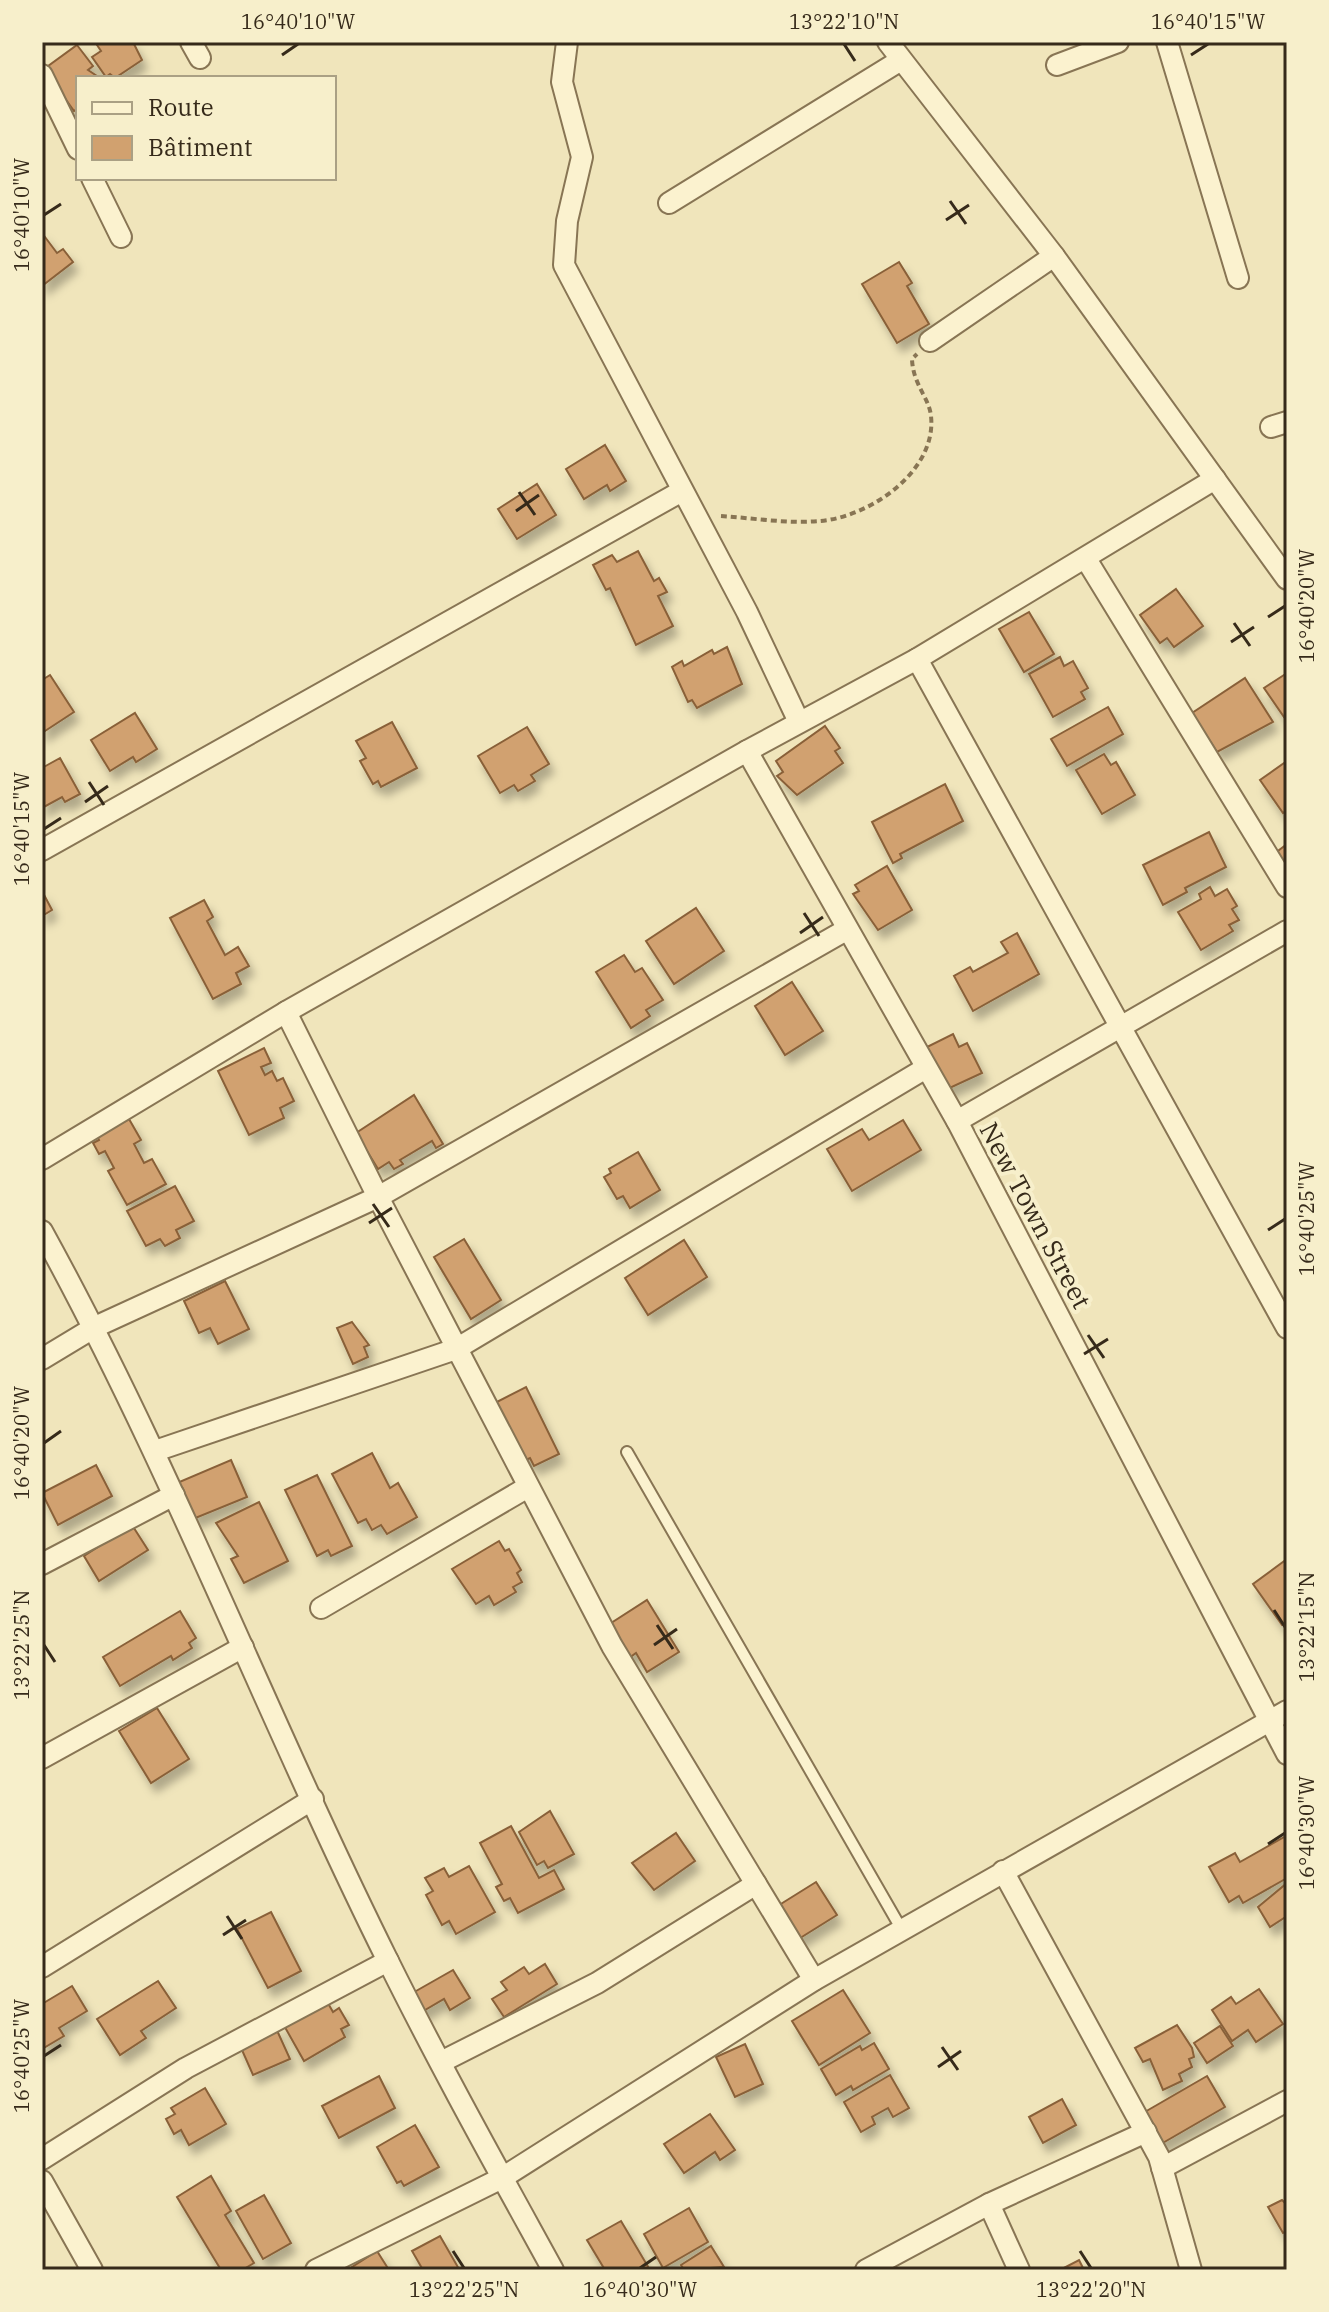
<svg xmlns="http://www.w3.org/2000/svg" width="1329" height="2312" viewBox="0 0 1329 2312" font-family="'IBM Plex Serif',serif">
  <defs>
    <filter id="shadow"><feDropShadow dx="5" dy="9" stdDeviation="4" flood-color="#0004"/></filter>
  </defs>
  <rect width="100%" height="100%" fill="#f0e5bb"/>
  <g fill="#d1a16f" stroke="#896039" stroke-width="2" filter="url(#shadow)">
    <path d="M 95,42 L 133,42 L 142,60 L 115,78 L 110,74 L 106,77 L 92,57 L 101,51 Z"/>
    <path d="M 77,45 L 93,66 L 88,70 L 100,78 L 78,78 L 78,108 L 74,111 L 44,69 Z"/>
    <path d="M 42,233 L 57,253 L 63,249 L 73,262 L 42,286 Z"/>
    <path d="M 899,262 L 912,283 L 907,286 L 929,324 L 897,343 L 862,284 Z"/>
    <path d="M 605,445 L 626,481 L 610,491 L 607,485 L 584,499 L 566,469 Z"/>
    <path d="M 537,484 L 556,515 L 517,539 L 498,509 Z"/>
    <path d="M 638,551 L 654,581 L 659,578 L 667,592 L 658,596 L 673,626 L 636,645 L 610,588 L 606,590 L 593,565 L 612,555 L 617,562 Z"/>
    <path d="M 1176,589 L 1203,626 L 1174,647 L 1167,638 L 1160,643 L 1140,615 Z"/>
    <path d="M 1029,612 L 1054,654 L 1024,672 L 999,629 Z"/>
    <path d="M 727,647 L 742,684 L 697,708 L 692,700 L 688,702 L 672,667 L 682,661 L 684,666 L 712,650 L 714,654 Z"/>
    <path d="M 1060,657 L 1064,666 L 1073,661 L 1088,688 L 1081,692 L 1085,699 L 1053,717 L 1029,674 Z"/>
    <path d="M 1287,673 L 1287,715 L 1284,717 L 1264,688 Z"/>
    <path d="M 50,675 L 74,712 L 42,733 L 42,680 Z"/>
    <path d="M 1245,678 L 1273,722 L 1217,752 L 1192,713 Z"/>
    <path d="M 1108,707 L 1123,734 L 1067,766 L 1051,739 Z"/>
    <path d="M 135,713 L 157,749 L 136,762 L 133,757 L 110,771 L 91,740 Z"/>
    <path d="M 392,722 L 417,768 L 381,787 L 378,781 L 373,784 L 360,761 L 366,758 L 356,741 Z"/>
    <path d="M 825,726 L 840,748 L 835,751 L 843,763 L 797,795 L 777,776 L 783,772 L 776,761 Z"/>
    <path d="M 527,727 L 549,764 L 531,775 L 535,781 L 518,791 L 514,785 L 500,793 L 478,756 Z"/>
    <path d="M 1104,754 L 1111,765 L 1116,762 L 1135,795 L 1102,814 L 1076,770 Z"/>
    <path d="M 60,758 L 80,794 L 65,802 L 62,797 L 42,808 L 42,768 Z"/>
    <path d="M 1287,761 L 1287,810 L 1283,813 L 1260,780 Z"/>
    <path d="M 945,784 L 963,821 L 900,854 L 902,858 L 893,863 L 872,822 Z"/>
    <path d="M 1209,832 L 1226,867 L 1185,888 L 1187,892 L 1163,905 L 1143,865 Z"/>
    <path d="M 1287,844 L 1287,871 L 1274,854 Z"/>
    <path d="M 887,866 L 912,910 L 878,930 L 853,894 L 859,891 L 855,885 Z"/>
    <path d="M 1210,887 L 1215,896 L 1227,889 L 1237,906 L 1232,909 L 1239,920 L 1229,925 L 1233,931 L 1201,950 L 1178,912 L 1201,899 L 1199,894 Z"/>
    <path d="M 42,891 L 52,910 L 42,916 Z"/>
    <path d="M 204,900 L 213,917 L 207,921 L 225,955 L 238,947 L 249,966 L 236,973 L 241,984 L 213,999 L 170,918 Z"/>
    <path d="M 696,908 L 724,951 L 674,984 L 646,941 Z"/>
    <path d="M 1017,933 L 1039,974 L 973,1011 L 954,976 L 970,967 L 973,972 L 1008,953 L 1001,942 Z"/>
    <path d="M 624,955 L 635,972 L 642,968 L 663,1000 L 646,1010 L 650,1016 L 631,1028 L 596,972 Z"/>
    <path d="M 792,982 L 823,1031 L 785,1055 L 755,1006 Z"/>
    <path d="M 953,1034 L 959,1047 L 967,1043 L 982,1073 L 941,1092 L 921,1050 Z"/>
    <path d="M 264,1048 L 271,1063 L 261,1067 L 265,1075 L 272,1071 L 277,1081 L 283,1078 L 294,1101 L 280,1108 L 284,1118 L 249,1135 L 218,1071 Z"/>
    <path d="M 414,1095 L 443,1144 L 436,1148 L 432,1141 L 400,1160 L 403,1164 L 394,1169 L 389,1162 L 378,1169 L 356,1133 Z"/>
    <path d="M 129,1119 L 141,1140 L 134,1144 L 144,1163 L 152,1159 L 166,1184 L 127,1205 L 108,1171 L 114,1168 L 105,1151 L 99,1154 L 93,1143 L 99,1140 L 97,1136 Z"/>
    <path d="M 903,1120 L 921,1150 L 852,1191 L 827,1149 L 862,1129 L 869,1140 Z"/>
    <path d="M 638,1152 L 660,1190 L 630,1208 L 623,1196 L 617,1199 L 604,1177 L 611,1173 L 609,1169 Z"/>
    <path d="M 175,1186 L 194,1221 L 176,1230 L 180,1238 L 165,1246 L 160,1239 L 146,1246 L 127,1211 Z"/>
    <path d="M 464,1239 L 501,1300 L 471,1319 L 434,1257 Z"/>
    <path d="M 684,1240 L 707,1277 L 648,1315 L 625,1278 Z"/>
    <path d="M 225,1281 L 249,1329 L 218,1344 L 210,1328 L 199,1333 L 184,1301 Z"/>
    <path d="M 352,1322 L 369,1345 L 364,1347 L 368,1357 L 353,1364 L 337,1328 Z"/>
    <path d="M 526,1387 L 559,1454 L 534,1466 L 530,1458 L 517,1464 L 489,1406 Z"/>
    <path d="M 372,1453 L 390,1488 L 398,1483 L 417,1517 L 387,1534 L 381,1525 L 372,1530 L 366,1519 L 358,1523 L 332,1474 Z"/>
    <path d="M 231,1460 L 247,1497 L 193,1519 L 177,1483 Z"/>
    <path d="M 96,1465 L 112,1496 L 58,1525 L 42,1493 Z"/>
    <path d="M 317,1475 L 352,1546 L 331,1556 L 328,1550 L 317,1556 L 285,1490 Z"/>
    <path d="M 259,1502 L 288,1561 L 244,1583 L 231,1559 L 238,1556 L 216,1523 Z"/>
    <path d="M 132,1525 L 148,1550 L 99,1581 L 84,1556 Z"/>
    <path d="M 499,1541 L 505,1551 L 509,1549 L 521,1570 L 517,1573 L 522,1582 L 513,1587 L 516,1592 L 494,1605 L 489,1596 L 476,1604 L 452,1569 Z"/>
    <path d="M 1287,1559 L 1287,1622 L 1282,1625 L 1253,1584 Z"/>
    <path d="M 647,1600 L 679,1652 L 647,1672 L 636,1653 L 629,1658 L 608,1625 Z"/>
    <path d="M 180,1611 L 196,1638 L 189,1643 L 192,1648 L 173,1660 L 171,1656 L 120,1686 L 103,1657 Z"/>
    <path d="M 157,1708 L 189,1759 L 151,1783 L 119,1731 Z"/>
    <path d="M 550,1811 L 574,1854 L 548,1868 L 544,1861 L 537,1865 L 519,1832 Z"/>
    <path d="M 511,1826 L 539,1878 L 554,1870 L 564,1889 L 518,1913 L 510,1898 L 504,1901 L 496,1887 L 502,1884 L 480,1843 Z"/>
    <path d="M 676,1833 L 695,1861 L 654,1890 L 632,1863 Z"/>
    <path d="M 1286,1836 L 1287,1878 L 1243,1903 L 1239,1896 L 1229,1902 L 1209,1867 L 1235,1853 L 1240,1862 Z"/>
    <path d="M 469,1866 L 495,1912 L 456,1934 L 449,1921 L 442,1925 L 426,1895 L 433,1891 L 425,1878 L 444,1868 L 449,1877 Z"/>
    <path d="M 816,1882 L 837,1915 L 797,1940 L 776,1907 Z"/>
    <path d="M 1287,1883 L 1287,1916 L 1270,1927 L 1258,1907 Z"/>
    <path d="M 271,1912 L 301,1971 L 268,1988 L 237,1929 Z"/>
    <path d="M 545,1964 L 557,1984 L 504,2017 L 492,1999 L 507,1990 L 501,1982 L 524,1967 L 529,1974 Z"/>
    <path d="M 453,1970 L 470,1998 L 450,2010 L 444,1999 L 420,2013 L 409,1995 Z"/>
    <path d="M 158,1981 L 176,2008 L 141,2031 L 146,2038 L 120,2055 L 97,2019 Z"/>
    <path d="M 72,1986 L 87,2011 L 59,2028 L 64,2036 L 42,2049 L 42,2004 Z"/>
    <path d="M 1259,1989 L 1283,2024 L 1256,2042 L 1248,2030 L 1232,2041 L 1212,2010 L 1231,1997 L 1236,2004 Z"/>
    <path d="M 843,1990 L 870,2033 L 819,2065 L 792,2021 Z"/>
    <path d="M 325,1998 L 333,2012 L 339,2008 L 349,2025 L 341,2029 L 345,2037 L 304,2061 L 282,2022 Z"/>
    <path d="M 1177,2025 L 1192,2048 L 1194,2057 L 1189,2059 L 1192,2067 L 1179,2074 L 1182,2081 L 1163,2090 L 1150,2059 L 1143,2062 L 1135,2048 Z"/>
    <path d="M 275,2026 L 290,2059 L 253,2075 L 238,2041 Z"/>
    <path d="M 1220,2026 L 1233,2046 L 1207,2063 L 1194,2043 Z"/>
    <path d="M 874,2043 L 889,2069 L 853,2090 L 851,2086 L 836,2095 L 821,2069 L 860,2046 L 862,2050 Z"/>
    <path d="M 745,2044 L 763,2084 L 735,2097 L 716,2057 Z"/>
    <path d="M 890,2075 L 909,2108 L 893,2117 L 888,2108 L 872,2117 L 875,2124 L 861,2132 L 844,2102 Z"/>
    <path d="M 379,2076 L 395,2108 L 339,2138 L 322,2106 Z"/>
    <path d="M 1207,2076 L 1225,2107 L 1161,2144 L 1143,2113 Z"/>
    <path d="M 205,2088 L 226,2124 L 189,2145 L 181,2130 L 174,2134 L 166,2119 L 175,2114 L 171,2108 Z"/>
    <path d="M 1062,2099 L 1076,2125 L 1043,2143 L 1029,2117 Z"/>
    <path d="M 710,2114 L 735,2150 L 720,2160 L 715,2152 L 684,2173 L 664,2144 Z"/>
    <path d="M 415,2125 L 439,2167 L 404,2186 L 401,2181 L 397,2183 L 377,2147 Z"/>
    <path d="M 211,2176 L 231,2211 L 225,2215 L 254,2263 L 242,2270 L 221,2270 L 177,2197 Z"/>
    <path d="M 264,2195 L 291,2243 L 263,2259 L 236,2211 Z"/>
    <path d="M 1282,2200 L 1287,2205 L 1287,2231 L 1283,2233 L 1268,2207 Z"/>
    <path d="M 689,2208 L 708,2242 L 663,2268 L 644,2234 Z"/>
    <path d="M 621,2221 L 650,2270 L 605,2270 L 587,2240 Z"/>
    <path d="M 440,2236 L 459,2269 L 423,2270 L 412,2251 Z"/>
    <path d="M 711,2246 L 724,2267 L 684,2270 L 681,2265 Z"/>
    <path d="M 377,2251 L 389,2270 L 350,2270 L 349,2269 Z"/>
    <path d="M 1079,2260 L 1084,2270 L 1060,2270 Z"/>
  </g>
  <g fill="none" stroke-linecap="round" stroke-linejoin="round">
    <g stroke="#887554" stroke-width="14">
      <path id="lane" d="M 627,1452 L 902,1930"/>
    </g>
    <g stroke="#887554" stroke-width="24">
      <g id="street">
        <path d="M 191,42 L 200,58"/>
        <path d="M 567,42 L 562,82 L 582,157 L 567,221 L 564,265 L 747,612 L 799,722"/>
        <path d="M 888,42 L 1054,256 L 1287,579"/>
        <path d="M 1167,42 L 1238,278"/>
        <path d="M 1057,65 L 1118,42"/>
        <path d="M 42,75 L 78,149"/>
        <path d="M 92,178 L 121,237"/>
        <path d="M 669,203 L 901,60"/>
        <path d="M 930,341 L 1054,256"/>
        <path d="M 1271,427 L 1287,422"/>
        <path d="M 1086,559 L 1287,887"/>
        <path d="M 917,659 L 1287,1328"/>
        <path d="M 747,751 L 957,1121 L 1287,1754"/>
        <path d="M 42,850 L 682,491"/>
        <path d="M 286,1012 L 378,1197 L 612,1646 L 814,1980"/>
        <path d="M 957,1121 L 1287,931"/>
        <path d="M 42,1159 L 286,1012 L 747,751 L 917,659 L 1215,479"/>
        <path d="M 42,1231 C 172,1467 268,1720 388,1961 C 440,2066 497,2168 553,2270"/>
        <path d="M 42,1359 L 95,1327 L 378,1197 L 846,930"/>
        <path d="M 155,1451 L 456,1349 L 926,1068"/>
        <path d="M 42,1564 L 174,1495"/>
        <path d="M 321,1608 L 528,1487"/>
        <path d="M 42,1758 L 243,1647"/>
        <path d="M 1003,1871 L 1159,2157 L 1191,2270"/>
        <path d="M 42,1967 L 313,1799"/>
        <path d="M 441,2062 L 597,1983 L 756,1884"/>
        <path d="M 42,2159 L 186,2068 L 388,1961"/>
        <path d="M 1162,2168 L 1287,2101"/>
        <path d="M 42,2181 L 92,2270"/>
        <path d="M 989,2204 L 1019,2270"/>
        <path d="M 316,2270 L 502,2178 L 814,1980 L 1287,1711"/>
        <path d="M 866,2270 L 989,2204 L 1146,2132"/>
      </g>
    </g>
    <path stroke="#887554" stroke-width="4" stroke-dasharray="6 4" stroke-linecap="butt" d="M 721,516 C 753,518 788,524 820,521 C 870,517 937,471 931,416 C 929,397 913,385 912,359 L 917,354"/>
    <use href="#lane" stroke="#fbf2cf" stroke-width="10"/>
    <use href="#street" stroke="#fbf2cf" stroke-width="20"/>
  </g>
  <path fill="none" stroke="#362a1a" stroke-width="3" d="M 844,44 L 855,61M 282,55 L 298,44M 1191,55 L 1208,44M 950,201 L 966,224M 44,215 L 61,204M 946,220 L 969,205M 519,492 L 535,515M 516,511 L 539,495M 1268,617 L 1285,606M 1234,623 L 1250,646M 1231,642 L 1254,627M 89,782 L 104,805M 85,802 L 108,786M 44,829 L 61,818M 804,913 L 819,936M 800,933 L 823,917M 373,1204 L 389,1227M 369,1223 L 392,1208M 1268,1230 L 1285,1219M 1088,1335 L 1104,1358M 1084,1354 L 1108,1339M 44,1443 L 61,1431M 1274,1610 L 1285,1627M 657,1625 L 673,1649M 44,1645 L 55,1662M 654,1645 L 677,1629M 1268,1844 L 1285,1833M 227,1916 L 242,1939M 223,1935 L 246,1920M 942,2047 L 958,2070M 44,2056 L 61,2045M 938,2067 L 961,2051M 453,2251 L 464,2268M 1080,2251 L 1091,2268M 640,2268 L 656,2257"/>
  <g text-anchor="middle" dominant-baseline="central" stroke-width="8" stroke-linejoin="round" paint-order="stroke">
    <g font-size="26" fill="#362a1a" stroke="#f7efcb">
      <text transform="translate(1036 1215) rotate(62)">New Town Street</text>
    </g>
  </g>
  <rect width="1329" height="2312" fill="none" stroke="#f7efcb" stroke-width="88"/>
  <rect x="76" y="76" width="260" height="104" fill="#f7efcb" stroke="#aaa084" stroke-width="2"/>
  <rect x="92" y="102" width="40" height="12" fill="#fbf2cf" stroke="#aaa084" stroke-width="2"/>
  <text x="148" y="116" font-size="24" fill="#362a1a">Route</text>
  <rect x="92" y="136" width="40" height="24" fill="#d1a16f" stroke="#aaa084" stroke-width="2"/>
  <text x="148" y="156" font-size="24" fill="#362a1a">Bâtiment</text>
  <rect x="44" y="44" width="1241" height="2224" fill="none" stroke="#362a1a" stroke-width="3"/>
  <g font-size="20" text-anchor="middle" fill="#362a1a">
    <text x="298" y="29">16°40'10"W</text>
    <text x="844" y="29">13°22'10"N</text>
    <text x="1208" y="29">16°40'15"W</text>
    <text transform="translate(22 215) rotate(-90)" y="7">16°40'10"W</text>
    <text transform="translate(1307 606) rotate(-90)" y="7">16°40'20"W</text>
    <text transform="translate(22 829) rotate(-90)" y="7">16°40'15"W</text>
    <text transform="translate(1307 1219) rotate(-90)" y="7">16°40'25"W</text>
    <text transform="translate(22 1443) rotate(-90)" y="7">16°40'20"W</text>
    <text transform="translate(1307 1627) rotate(-90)" y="7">13°22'15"N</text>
    <text transform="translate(22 1645) rotate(-90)" y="7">13°22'25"N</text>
    <text transform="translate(1307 1833) rotate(-90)" y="7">16°40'30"W</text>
    <text transform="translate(22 2056) rotate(-90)" y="7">16°40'25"W</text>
    <text x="464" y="2297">13°22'25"N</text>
    <text x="640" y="2297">16°40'30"W</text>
    <text x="1091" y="2297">13°22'20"N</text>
  </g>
</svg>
